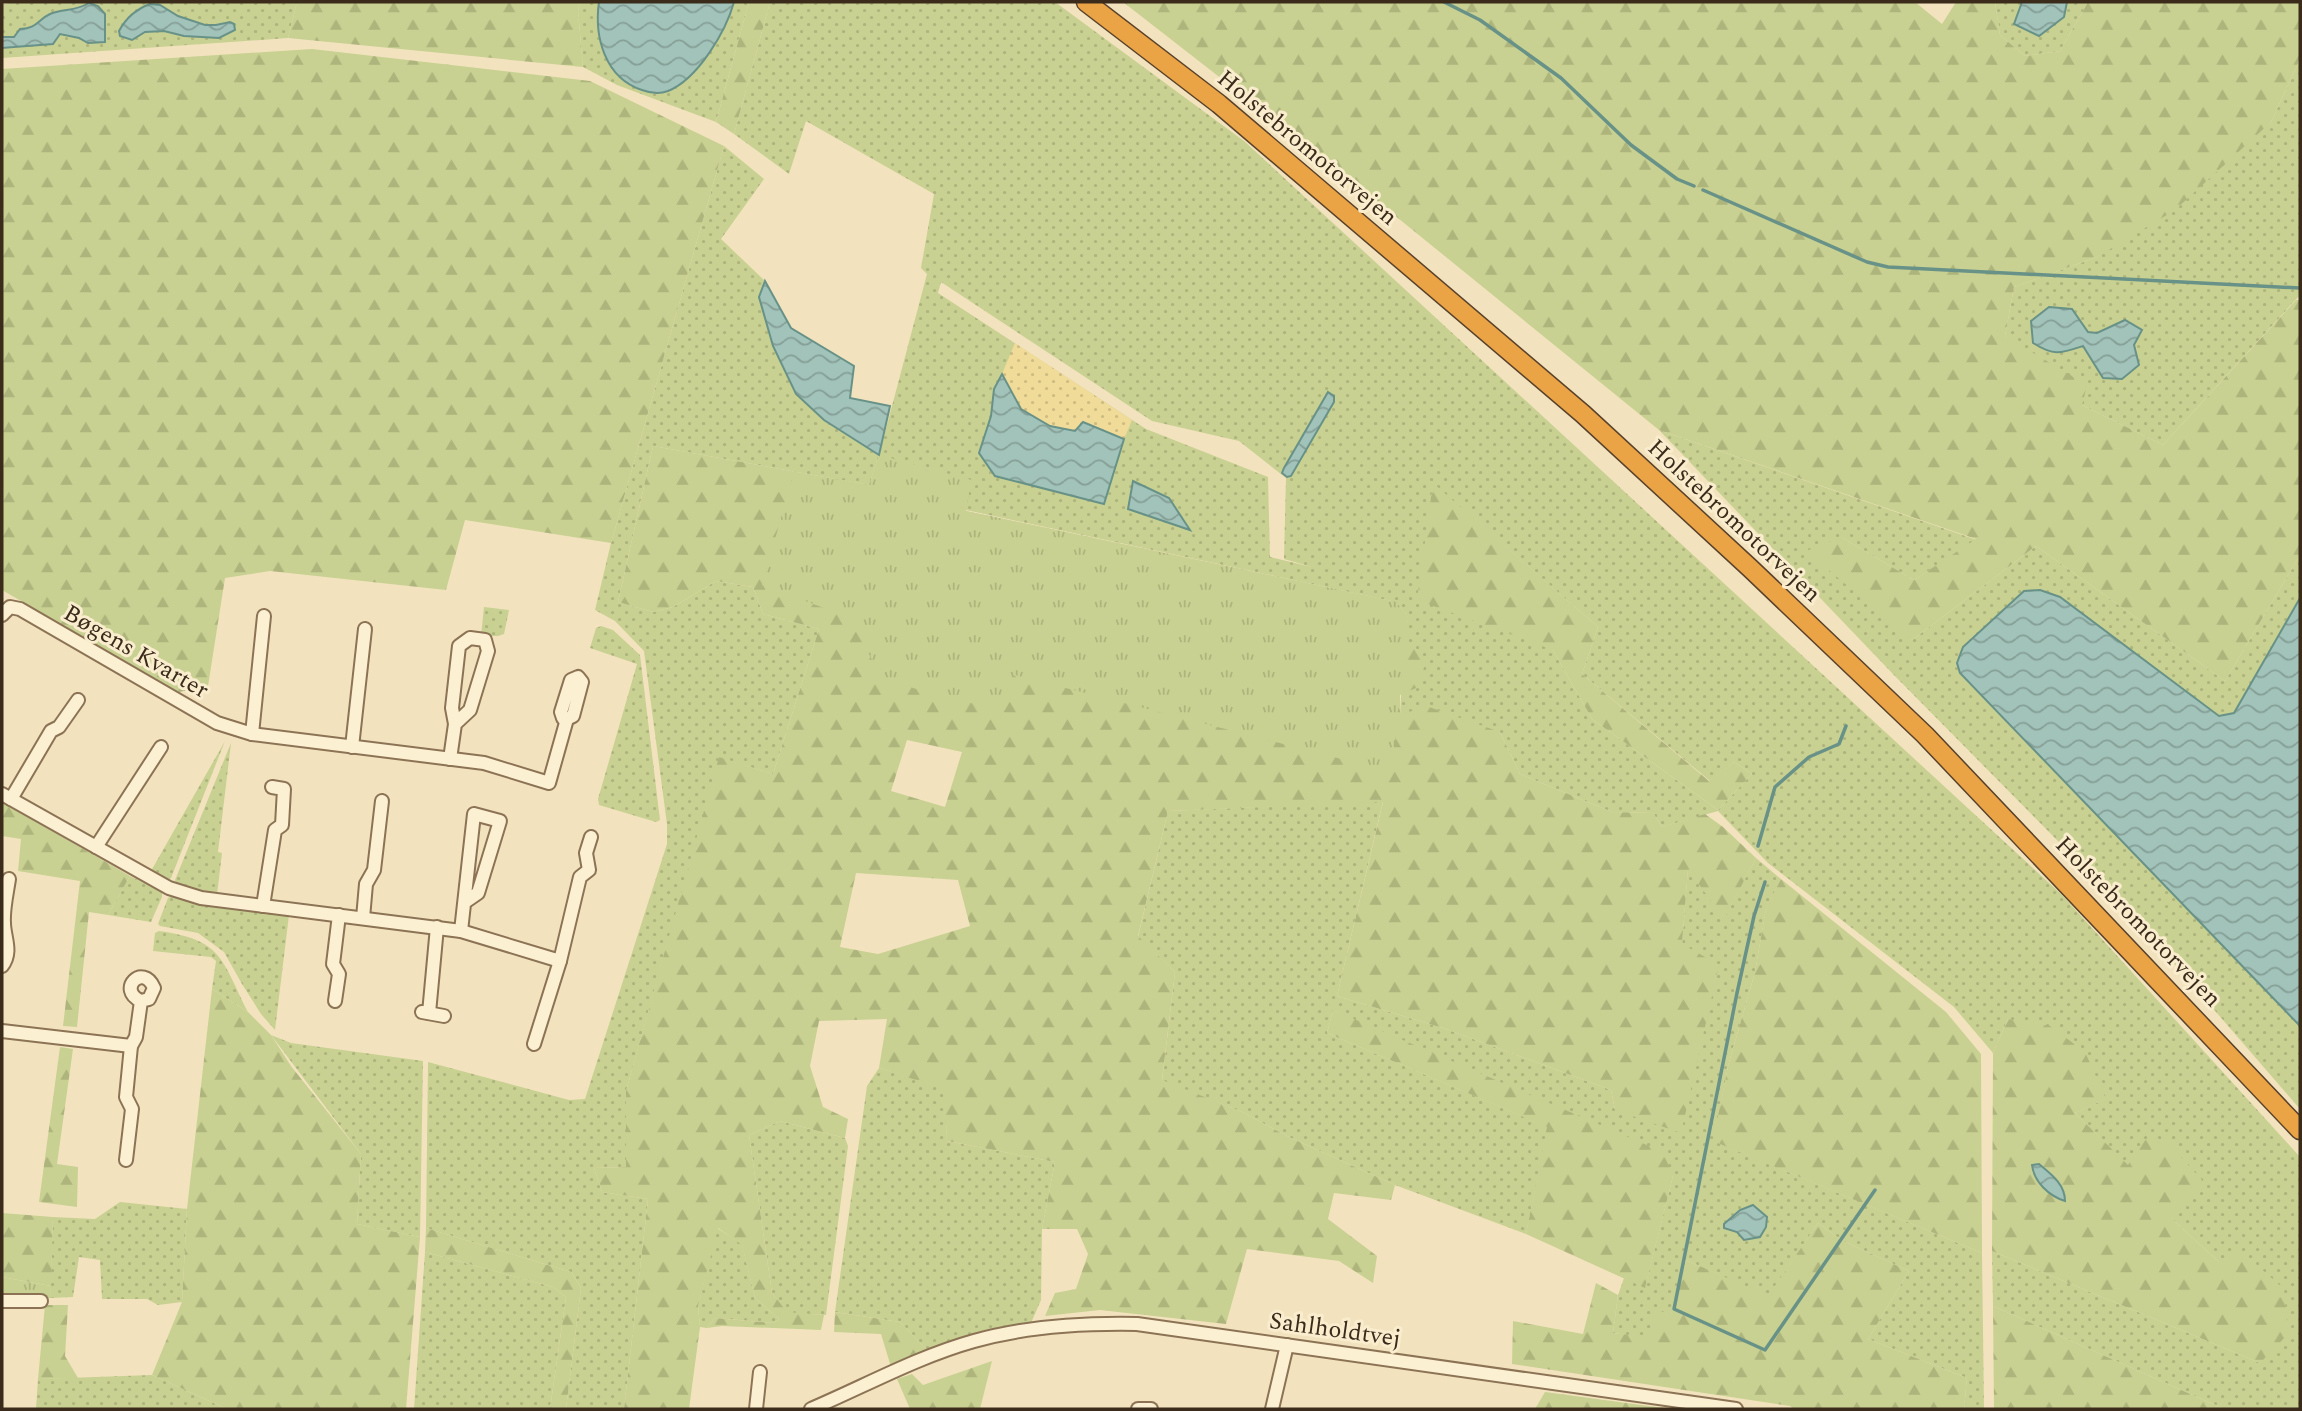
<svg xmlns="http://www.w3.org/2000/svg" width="2302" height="1411" viewBox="0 0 2302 1411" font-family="Spectral,serif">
  <defs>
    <pattern id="grass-dots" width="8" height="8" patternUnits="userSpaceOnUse" patternTransform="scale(1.75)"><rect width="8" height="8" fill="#c8d191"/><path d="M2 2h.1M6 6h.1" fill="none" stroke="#adb47c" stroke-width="1.8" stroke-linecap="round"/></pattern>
    <pattern id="forest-firs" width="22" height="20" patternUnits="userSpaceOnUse" patternTransform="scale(1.75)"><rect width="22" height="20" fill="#c8d191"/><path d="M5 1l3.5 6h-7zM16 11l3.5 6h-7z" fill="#adb47c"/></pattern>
    <pattern id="sand-dots" width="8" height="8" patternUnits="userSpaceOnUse" patternTransform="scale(1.75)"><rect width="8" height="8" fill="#f1db98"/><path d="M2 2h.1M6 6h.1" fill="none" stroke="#cfbc82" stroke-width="1.8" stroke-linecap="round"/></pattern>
    <pattern id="park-tufts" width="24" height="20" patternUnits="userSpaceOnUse" patternTransform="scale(1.75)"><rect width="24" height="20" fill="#c8d191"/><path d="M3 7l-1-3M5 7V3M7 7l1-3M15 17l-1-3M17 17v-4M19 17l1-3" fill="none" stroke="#adb47c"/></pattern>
    <pattern id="water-waves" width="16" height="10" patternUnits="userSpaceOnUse" patternTransform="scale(1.75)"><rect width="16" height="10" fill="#a2c3ba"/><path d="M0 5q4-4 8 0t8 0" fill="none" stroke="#859f96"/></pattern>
  </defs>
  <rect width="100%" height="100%" fill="#f2e3be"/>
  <g fill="url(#grass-dots)" fill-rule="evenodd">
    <path d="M 13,2 L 297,2 L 288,38 L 2,58 L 2,5 Z"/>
    <path d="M 580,2 L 749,2 L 716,122 L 617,85 L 583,67 L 578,11 Z"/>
    <path d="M 770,2 L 1055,2 L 1244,141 L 2061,894 L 2300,1157 L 2300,1409 L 2224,1409 L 1993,1306 L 1992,1251 L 2260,1363 L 2219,1262 L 2173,1220 L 2128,1166 L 2075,1113 L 2105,1099 L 2008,1019 L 1993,1053 L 1954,1007 L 1768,863 L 1718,811 L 1662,827 L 1653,813 L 1612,812 L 1520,774 L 1500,732 L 1400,715 L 1404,640 L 1408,617 L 1396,602 L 966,510 L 879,455 L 869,485 L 653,446 L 618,602 L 653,612 L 673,607 L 716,581 L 753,587 L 763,614 L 819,629 L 773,774 L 720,758 L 626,1091 L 626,1167 L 594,1168 L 602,1192 L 648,1199 L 624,1409 L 566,1409 L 581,1288 L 571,1272 L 426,1228 L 428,1062 L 569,1100 L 585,1099 L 667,844 L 667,824 L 644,651 L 615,621 L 595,610 L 611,543 L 724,146 L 764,179 L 721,239 L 765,281 L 759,297 L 773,346 L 824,420 L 879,455 L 927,274 L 921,268 L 934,194 L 806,121 L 789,174 L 734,134 ZM 941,282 L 1152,421 L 1239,441 L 1286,478 L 1284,559 L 1312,567 L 1270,557 L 1268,477 L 1146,429 L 938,293 ZM 1433,484 L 1598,627 L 1582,674 L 1710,781 L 1734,762 L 1752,774 L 1718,810 L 1592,719 L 1553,650 Z"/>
    <path d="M 1995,2 L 2088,2 L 2060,51 L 2025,56 L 2000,35 Z"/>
    <path d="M 2300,59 L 2300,295 L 2163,445 L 2082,405 L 2005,336 L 2014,287 L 2097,257 L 2271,122 Z"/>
    <path d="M 1659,430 L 1977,540 L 1914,580 L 1841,537 L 1912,640 L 2036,546 L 2225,681 L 2300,555 L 2300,598 L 2234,713 L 2219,716 L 2060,597 L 2040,590 L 2024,591 L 1963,647 L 1960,674 L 2300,1026 L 2300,1109 L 2139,923 L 1892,673 Z"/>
    <path d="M 484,607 L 509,610 L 504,634 L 498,636 L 481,636 Z"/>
    <path d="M 601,626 L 613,630 L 640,655 L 660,820 L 656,822 L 599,805 L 598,799 L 637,664 L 590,648 L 596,628 Z"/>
    <path d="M 225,741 L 171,878 L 167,881 L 151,871 Z"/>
    <path d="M 231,743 L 218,852 L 222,853 L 217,895 L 176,884 L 175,880 Z"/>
    <path d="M 1383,801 L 1337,996 L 1446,1029 L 1611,1090 L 1615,1110 L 1682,944 L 1688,868 L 1724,918 L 1756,858 L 1781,879 L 1766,909 L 1755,972 L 1728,1066 L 1714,1141 L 1982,1253 L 1984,1409 L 1964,1409 L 1967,1378 L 1868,1339 L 1909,1271 L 1841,1240 L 1818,1223 L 1768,1297 L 1686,1260 L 1671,1315 L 1649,1338 L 1613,1333 L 1618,1295 L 1624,1278 L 1645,1287 L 1673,1176 L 1333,1010 L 1327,1033 L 1548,1127 L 1526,1234 L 1395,1185 L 1291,1138 L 1240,1111 L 1162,1081 L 1175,972 L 1138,937 L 1168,811 Z"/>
    <path d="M 130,876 L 162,892 L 162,897 L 151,922 L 108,915 Z"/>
    <path d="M 172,896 L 198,903 L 289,915 L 275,1030 L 261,1014 L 242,984 L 224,952 L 198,933 L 160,926 L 158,924 L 168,898 Z"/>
    <path d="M 159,931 C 223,940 221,959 248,1012 L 212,989 L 216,961 L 211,957 L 153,951 L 155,933 Z"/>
    <path d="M 271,1035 L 291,1043 L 423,1061 L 420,1237 L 357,1224 L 361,1154 Z"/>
    <path d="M 879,1068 L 945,1088 L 947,1141 L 1055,1162 L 1042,1229 L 1041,1300 L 1031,1323 L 978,1333 L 927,1350 L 900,1322 L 835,1312 L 867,1086 Z"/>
    <path d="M 780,1121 L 845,1138 L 848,1146 L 826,1315 L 787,1313 L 772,1293 L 749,1135 Z"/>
    <path d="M 120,1202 L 187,1209 L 182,1302 L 158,1305 L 147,1299 L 102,1299 L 100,1260 L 79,1257 L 73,1297 L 50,1298 L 53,1217 L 95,1219 Z"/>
    <path d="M 717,1228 L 742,1244 L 755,1298 L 779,1319 L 774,1323 L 715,1318 L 707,1328 L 700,1327 L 698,1306 Z"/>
    <path d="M 425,1252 L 553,1287 L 566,1297 L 550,1409 L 414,1409 Z"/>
    <path d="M 152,1375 L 227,1409 L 36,1409 L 38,1379 Z"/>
  </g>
  <g fill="url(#forest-firs)" fill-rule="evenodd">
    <path d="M 297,2 L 580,2 L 578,11 L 583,67 L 288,38 Z"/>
    <path d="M 749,2 L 770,2 L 734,134 L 716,122 Z"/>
    <path d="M 1123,2 L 1915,2 L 1942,24 L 1956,2 L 1995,2 L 2000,35 L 2025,56 L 2060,51 L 2088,2 L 2300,2 L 2300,59 L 2271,122 L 2175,210 L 2097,257 L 2014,287 L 2005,336 L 2087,385 L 2082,405 L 2163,445 L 2296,300 L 2300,300 L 2300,555 L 2225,681 L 2036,546 L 1912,640 L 1806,551 L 1841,537 L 1914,580 L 1976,539 L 1659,430 L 1340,171 Z"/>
    <path d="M 312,49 L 590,81 L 724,146 L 611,543 L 465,520 L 446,590 L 270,571 L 225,578 L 208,686 L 179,692 L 2,590 L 2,69 Z"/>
    <path d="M 653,446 L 869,485 L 879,455 L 971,480 L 966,511 L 1396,602 L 1408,617 L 1404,640 L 1427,660 L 1416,688 L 1400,695 L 1400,714 L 1429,707 L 1500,732 L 1520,774 L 1612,812 L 1653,813 L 1662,827 L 1705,814 L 1723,827 L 1756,858 L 1724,919 L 1688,869 L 1682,944 L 1719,965 L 1681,1133 L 1615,1110 L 1611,1090 L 1446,1029 L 1337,996 L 1383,802 L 1168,811 L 1138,936 L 1175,972 L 1162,1080 L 1240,1111 L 1291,1138 L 1395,1185 L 1391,1200 L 1334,1193 L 1328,1219 L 1377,1256 L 1373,1283 L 1339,1261 L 1247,1249 L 1226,1324 L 1100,1310 L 1045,1316 L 1055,1293 L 1076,1289 L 1088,1254 L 1077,1229 L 1042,1229 L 1055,1162 L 947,1141 L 944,1089 L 879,1068 L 887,1019 L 819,1021 L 810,1066 L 823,1107 L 848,1119 L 845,1138 L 780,1121 L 749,1135 L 772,1293 L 787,1312 L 824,1315 L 821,1330 L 722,1326 L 707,1328 L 715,1318 L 774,1323 L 779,1319 L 755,1298 L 742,1245 L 718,1228 L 698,1306 L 700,1327 L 689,1409 L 624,1409 L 648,1199 L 602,1192 L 594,1168 L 626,1167 L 626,1091 L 719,757 L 773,774 L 819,629 L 763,614 L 753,587 L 716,581 L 673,607 L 653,612 L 618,602 ZM 907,740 L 962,752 L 945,807 L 891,791 ZM 856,873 L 958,880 L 970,926 L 878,954 L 840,947 Z"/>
    <path d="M 1433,483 L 1598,627 L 1582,674 L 1709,781 L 1734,762 L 1752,774 L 1718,810 L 1592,719 L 1553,650 L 1417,600 Z"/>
    <path d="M 2,802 L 130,876 L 108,915 L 89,912 L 77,1027 L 63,1026 L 80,881 L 18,871 L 21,839 L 2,836 Z"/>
    <path d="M 1781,879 L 1946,1012 L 1981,1054 L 1982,1253 L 1713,1141 L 1728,1066 L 1755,972 L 1766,908 Z"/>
    <path d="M 212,989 L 248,1012 L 271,1035 L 291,1066 L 361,1154 L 357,1224 L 420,1237 L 406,1409 L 227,1409 L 152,1375 L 182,1302 L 187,1209 Z"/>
    <path d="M 1333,1010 L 1663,1152 L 1673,1176 L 1645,1288 L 1526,1234 L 1547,1127 L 1327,1033 Z"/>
    <path d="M 2008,1019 L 2050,1026 L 2085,1052 L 2106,1099 L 2075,1113 L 2128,1165 L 2146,1139 L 2167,1142 L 2202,1180 L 2173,1220 L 2219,1262 L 2241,1251 L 2284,1289 L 2288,1334 L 2260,1363 L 1992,1251 L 1993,1053 Z"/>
    <path d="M 60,1047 L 73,1049 L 57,1164 L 78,1167 L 77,1207 L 39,1202 Z"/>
    <path d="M 2,1213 L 53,1217 L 51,1286 L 2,1277 Z"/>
    <path d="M 1818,1223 L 1841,1240 L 1909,1271 L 1868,1339 L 1967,1378 L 1964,1409 L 1794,1409 L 1790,1406 L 1512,1364 L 1513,1321 L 1583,1334 L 1596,1283 L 1618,1295 L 1613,1333 L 1648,1337 L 1656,1310 L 1671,1314 L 1686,1260 L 1768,1296 Z"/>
    <path d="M 426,1228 L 571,1272 L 581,1288 L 566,1409 L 550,1409 L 566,1297 L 553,1287 L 425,1252 Z"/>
    <path d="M 45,1305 L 68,1305 L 65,1356 L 78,1378 L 38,1379 Z"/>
    <path d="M 1993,1306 L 2224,1409 L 1994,1409 Z"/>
    <path d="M 835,1312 L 900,1322 L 927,1350 L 891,1367 L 881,1334 L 834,1332 Z"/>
    <path d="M 992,1361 L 980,1409 L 910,1409 L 897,1379 L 912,1374 L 923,1385 Z"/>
    <path d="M 1545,1392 L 1671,1409 L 1535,1409 Z"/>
  </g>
  <path fill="url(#sand-dots)" d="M 1015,343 L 1132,420 L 1124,439 L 1083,422 L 1075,431 L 1050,426 L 1021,409 L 1002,374 Z"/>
  <g fill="url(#park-tufts)">
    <path d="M 879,455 L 971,480 L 966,511 L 1396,602 L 1408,617 L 1392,772 L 1015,675 L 994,709 L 882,680 L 851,618 L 762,585 L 794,472 L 869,485 Z"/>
    <path d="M 2,1277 L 51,1286 L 50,1298 L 2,1295 Z"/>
  </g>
  <g fill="url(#water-waves)" stroke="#689288" stroke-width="2">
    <path d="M 599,2 L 734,2 C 726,31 698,79 668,91 C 660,94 650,93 642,90 C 605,78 594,37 599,2 Z"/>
    <path d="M 2022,2 L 2067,2 L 2064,17 L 2039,36 L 2014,24 Z"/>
    <path d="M 89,3 L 98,6 L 105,14 L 105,42 L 88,43 L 79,38 L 60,34 L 53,44 L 2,48 L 2,37 L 14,37 L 20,29 C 38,28 37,20 50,14 C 64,8 74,12 89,3 Z"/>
    <path d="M 150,4 L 160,5 L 178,16 L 205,25 L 216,25 L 230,22 L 234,24 L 235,30 L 219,38 L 184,36 L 164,31 L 145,32 L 132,40 L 120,36 L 119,31 C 126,18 136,9 150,4 Z"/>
    <path d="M 765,281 L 791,328 L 854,366 L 850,398 L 890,406 L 879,455 L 824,420 L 796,394 L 773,346 L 759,297 Z"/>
    <path d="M 2049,307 L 2072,309 L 2088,332 L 2097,333 L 2125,320 L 2142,330 L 2134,345 L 2139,365 L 2122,379 L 2103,378 L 2083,346 C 2059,354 2054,356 2033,343 L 2031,321 Z"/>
    <path d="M 1002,374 L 1021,409 L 1050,426 L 1075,431 L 1083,422 L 1124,439 L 1104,504 L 995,476 L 979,453 L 991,416 L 994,389 Z"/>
    <path d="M 1328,392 L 1334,396 L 1334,402 L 1291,476 L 1287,477 L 1282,473 L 1284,468 Z"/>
    <path d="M 1133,481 L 1169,498 L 1190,530 L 1128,509 Z"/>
    <path d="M 2040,590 L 2060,597 L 2219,716 L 2234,713 L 2300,598 L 2300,1026 L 1960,673 L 1957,663 L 1963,647 L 2024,591 Z"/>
    <path d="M 2039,1164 C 2051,1174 2065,1184 2065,1201 C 2049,1196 2034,1182 2032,1165 Z"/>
    <path d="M 1753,1205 L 1767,1217 L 1766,1227 L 1760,1237 L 1744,1240 L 1737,1232 L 1724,1228 L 1724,1224 L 1740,1210 Z"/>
  </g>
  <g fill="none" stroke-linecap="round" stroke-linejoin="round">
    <g stroke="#689288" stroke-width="3.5">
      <path d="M 1444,2 L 1480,20 L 1561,78 L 1631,145 L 1677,179 L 1694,186"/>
      <path d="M 1703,190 L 1867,262 L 1888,267 L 2300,288"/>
      <path d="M 1758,846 L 1775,787 L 1809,757 L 1839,744 L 1846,726"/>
      <path d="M 1765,882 L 1754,916 L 1737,993 L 1674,1309 L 1765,1350 L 1875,1190"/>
    </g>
    <g stroke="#8c7355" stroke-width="16">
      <g id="minor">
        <path d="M 2,615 L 10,607 L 20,609 L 217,723 L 252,734 L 484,763 L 549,783 L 567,719 L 573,716 L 582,682 L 578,677 L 571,680 L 561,712 L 563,718 L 567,719"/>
        <path d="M 252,734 L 264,616"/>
        <path d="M 352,747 L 365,629"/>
        <path d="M 450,759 L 455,724 L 452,708 L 459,646 L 470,638 L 485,640 L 488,651 L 470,710 L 455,724"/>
        <path d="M 2,794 L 169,888 L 201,898 L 461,931 L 560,961 L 580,877 L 589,870 L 586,853 L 591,837"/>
        <path d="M 11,799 L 51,731 L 59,727 L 78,700"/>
        <path d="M 96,847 L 161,747"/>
        <path d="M 263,906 L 275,830 L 282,825 L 284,789 L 272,787"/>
        <path d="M 363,918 L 366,884 L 374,870 L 382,801"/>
        <path d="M 461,931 L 474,814 L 500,821 L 478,893 L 465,902"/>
        <path d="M 2,966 C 13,952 4,937 4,923 C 3,909 7,893 9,879"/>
        <path d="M 335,1001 L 339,974 L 333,964 L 339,915"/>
        <path d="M 422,1012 L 444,1016"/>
        <path d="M 429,1013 L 437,927"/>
        <path d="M 2,1031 L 131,1046"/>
        <path d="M 534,1044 L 560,961"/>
        <path d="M 126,1160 L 132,1109 L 126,1097 L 131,1046 L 136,1037 L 141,1001 L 149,999 L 154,988 C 143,962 116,990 141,1001"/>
        <path d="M 2,1301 L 41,1301"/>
        <path d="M 756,1409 L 760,1372"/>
        <path d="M 811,1409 C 865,1386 917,1357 974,1341 C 1027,1326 1082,1323 1137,1324 L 1736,1409"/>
        <path d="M 1138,1409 L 1151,1409"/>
        <path d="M 1272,1409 L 1287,1345"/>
      </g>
    </g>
    <g stroke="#59412a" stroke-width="21">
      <path id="highway" d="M 1086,2 L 1219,104 L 1583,414 L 1750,568 L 1925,735 L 2300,1130"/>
    </g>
    <use href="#minor" stroke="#fcf0d2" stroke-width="12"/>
    <use href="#highway" stroke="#eaa446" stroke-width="18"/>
  </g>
  <g text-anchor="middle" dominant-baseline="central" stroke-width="6" stroke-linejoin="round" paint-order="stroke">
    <g font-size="24" fill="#3a2b1b" stroke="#f9edce">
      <text transform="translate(1307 148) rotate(40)">Holstebromotorvejen</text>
      <text transform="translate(1734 521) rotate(43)">Holstebromotorvejen</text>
      <text transform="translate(136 652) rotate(30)">Bøgens Kvarter</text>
      <text transform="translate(2138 922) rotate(46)">Holstebromotorvejen</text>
      <text transform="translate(1335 1330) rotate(8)">Sahlholdtvej</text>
    </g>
  </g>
  <rect width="2302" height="1411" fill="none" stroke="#3a2b1b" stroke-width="7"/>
</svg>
